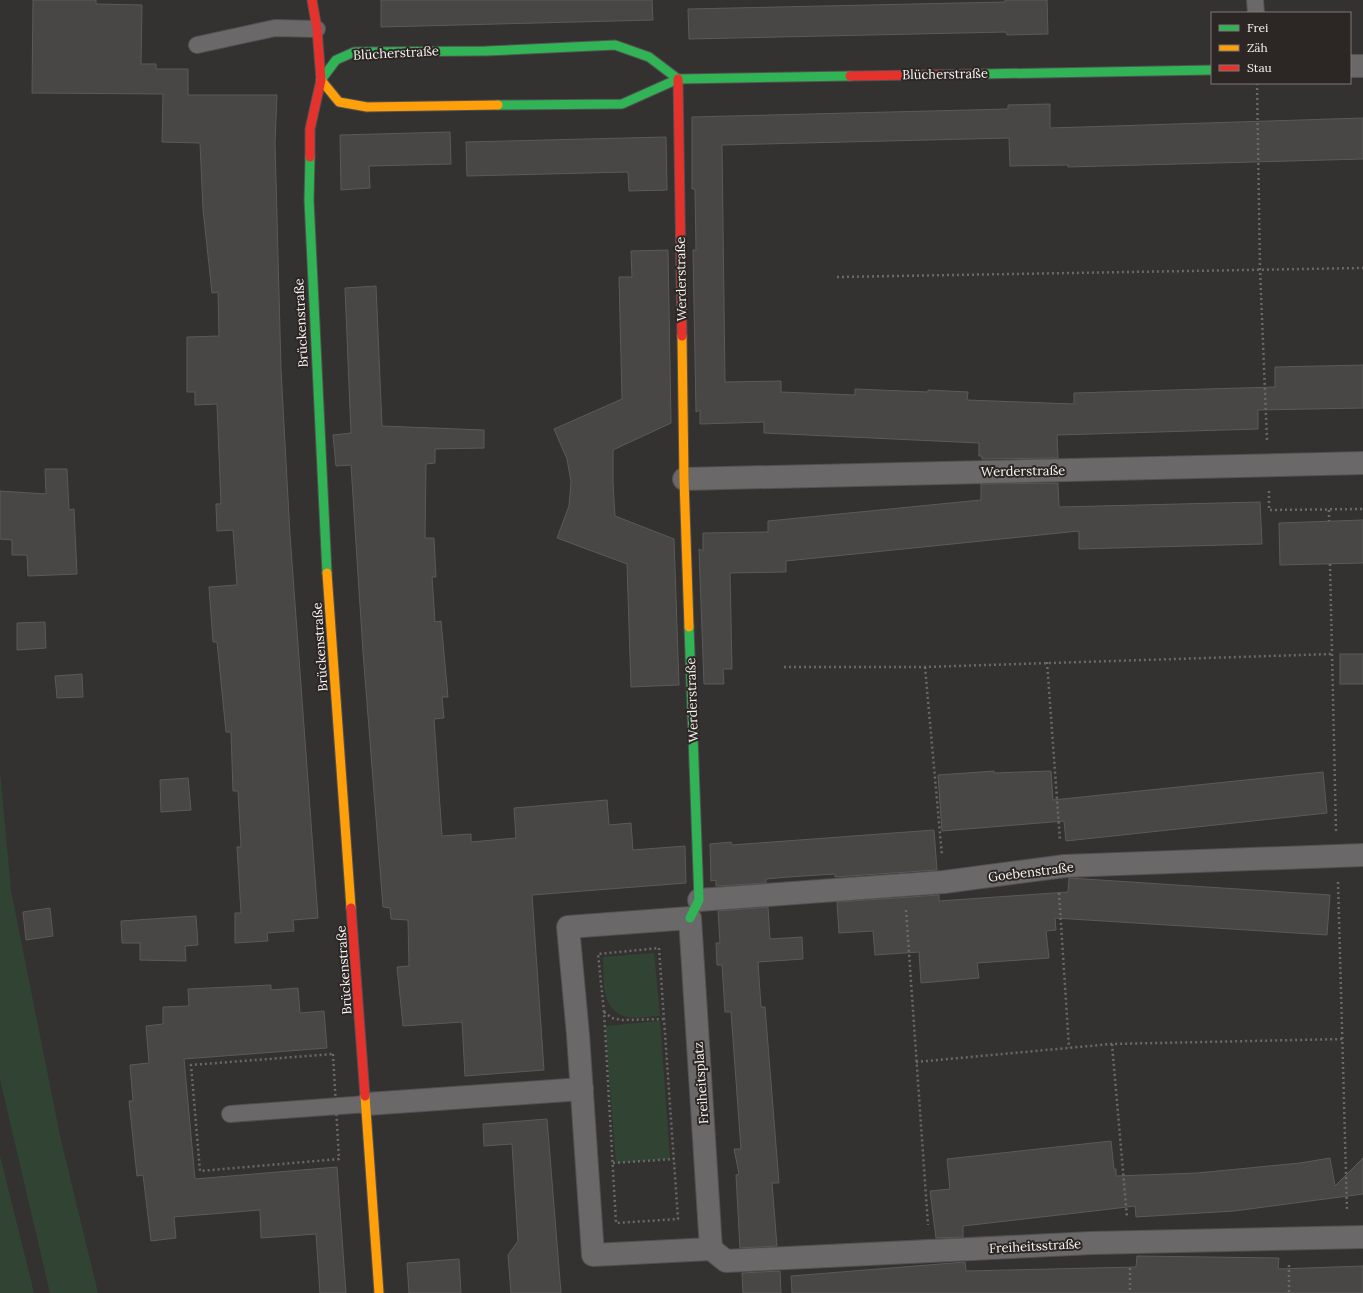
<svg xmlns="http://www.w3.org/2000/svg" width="1363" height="1293" viewBox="0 0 1363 1293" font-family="Lora,serif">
  <rect width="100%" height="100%" fill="#343230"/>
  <g fill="#314433">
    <path d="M 0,771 L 11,891 L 60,1136 L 98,1293 L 50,1293 L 0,1079 Z"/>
    <path d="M 654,953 L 660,1016 C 650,1016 638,1019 628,1017 C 600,1012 604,979 603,957 Z"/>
    <path d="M 660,1021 L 670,1159 L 616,1163 L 605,1026 Z"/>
    <path d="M 0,1155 L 0,1156 L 34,1293 L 0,1293 Z"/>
  </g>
  <g fill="#484745" stroke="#5c5a58">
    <path d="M 33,0 L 96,0 L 96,4 L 142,5 L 141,64 L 156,64 L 156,69 L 188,69 L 188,95 L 277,95 L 275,143 L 277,217 L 281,370 L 290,535 L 318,918 L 293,920 L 294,931 L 267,933 L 268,941 L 235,943 L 235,913 L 241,913 L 237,847 L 241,847 L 238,791 L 233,791 L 231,732 L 226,732 L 217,642 L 213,642 L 209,587 L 237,585 L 233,530 L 217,531 L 216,504 L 221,504 L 217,404 L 195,405 L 195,392 L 187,392 L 187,337 L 219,336 L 218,292 L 212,293 L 203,209 L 200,143 L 162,142 L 163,94 L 32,93 Z"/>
    <path d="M 381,0 L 652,0 L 653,20 L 381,27 Z"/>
    <path d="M 1005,0 L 1047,0 L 1048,34 L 1007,35 L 1006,32 L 689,39 L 688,9 L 1005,2 Z"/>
    <path d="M 1050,104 L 1050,128 L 1363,118 L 1363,159 L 1068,167 L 1068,165 L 1010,166 L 1009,138 L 722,145 L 725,382 L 781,381 L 781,392 L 855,395 L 855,389 L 928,392 L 928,390 L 968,392 L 967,400 L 1074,404 L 1074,393 L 1275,387 L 1275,367 L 1363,365 L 1363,408 L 1258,410 L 1258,429 L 1057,435 L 1058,458 L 982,459 L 982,456 L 979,456 L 979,443 L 764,433 L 764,422 L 700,424 L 700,410 L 696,412 L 693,250 L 696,250 L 695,189 L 692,189 L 692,117 L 1008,109 L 1008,105 Z"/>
    <path d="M 450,132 L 451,164 L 369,166 L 370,188 L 341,190 L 340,135 Z"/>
    <path d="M 666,137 L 667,190 L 629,191 L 628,172 L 467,176 L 466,142 Z"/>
    <path d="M 668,250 L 671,423 L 613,450 L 613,483 L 615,516 L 674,539 L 679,685 L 631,687 L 627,564 L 557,538 L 569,506 L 571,482 L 567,459 L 554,429 L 622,399 L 619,277 L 632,277 L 631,251 Z"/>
    <path d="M 376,286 L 382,426 L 484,430 L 484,448 L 435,449 L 435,463 L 426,464 L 425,538 L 434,538 L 436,577 L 432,577 L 435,622 L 441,621 L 448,697 L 442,697 L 444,718 L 434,719 L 442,836 L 471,834 L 471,842 L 516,838 L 514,808 L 607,800 L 609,825 L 631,823 L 633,850 L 685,846 L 686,883 L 532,895 L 544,1070 L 465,1076 L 462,1022 L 403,1026 L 397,967 L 409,966 L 408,920 L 391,919 L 390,908 L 383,907 L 363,652 L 351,465 L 336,466 L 333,435 L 351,433 L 345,288 Z"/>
    <path d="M 45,469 L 67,469 L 69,510 L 74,509 L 77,574 L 28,576 L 27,555 L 12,555 L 12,540 L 0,539 L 0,491 L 46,494 Z"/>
    <path d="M 1058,483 L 1059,507 L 1260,502 L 1262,544 L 1079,549 L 1079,531 L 786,561 L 786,572 L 730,573 L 732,669 L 723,669 L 724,684 L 704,684 L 699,549 L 703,551 L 703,533 L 768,532 L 768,521 L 981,500 L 981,484 Z"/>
    <path d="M 1363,520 L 1363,563 L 1280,565 L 1279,523 Z"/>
    <path d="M 45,622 L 46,648 L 17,650 L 17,623 Z"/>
    <rect x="1340" y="654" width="23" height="30"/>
    <path d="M 82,674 L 83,697 L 57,698 L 55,676 Z"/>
    <path d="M 994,771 L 994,773 L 1051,771 L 1053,800 L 1323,772 L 1327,813 L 1066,841 L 1064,821 L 942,831 L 938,775 Z"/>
    <path d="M 188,778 L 191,810 L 161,812 L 160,780 Z"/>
    <path d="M 934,830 L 937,870 L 835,877 L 835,874 L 788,877 L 766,879 L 766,883 L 716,886 L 716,880 L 711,881 L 710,844 L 731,842 L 732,845 Z"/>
    <path d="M 1069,878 L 1330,895 L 1327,935 L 1055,918 L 1056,930 L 1046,931 L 1049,958 L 977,963 L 979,978 L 921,983 L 919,952 L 875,955 L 873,931 L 839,933 L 837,902 L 939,895 L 939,901 L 1068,892 Z"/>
    <path d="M 768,907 L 770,939 L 802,937 L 803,959 L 758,962 L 761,1007 L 765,1007 L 779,1183 L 772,1183 L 777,1246 L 740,1248 L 736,1175 L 739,1174 L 734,1149 L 741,1149 L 731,1012 L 725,1012 L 722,965 L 717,965 L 716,943 L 720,943 L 718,911 Z"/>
    <path d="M 50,908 L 53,936 L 26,940 L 23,912 Z"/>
    <path d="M 196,916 L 198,945 L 185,946 L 186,961 L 140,960 L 140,943 L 122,943 L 121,921 Z"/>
    <path d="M 271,985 L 271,990 L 298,988 L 300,1013 L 324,1011 L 327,1048 L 184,1059 L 195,1179 L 337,1167 L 346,1293 L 320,1293 L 316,1234 L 261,1238 L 260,1210 L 174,1217 L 176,1238 L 151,1241 L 143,1175 L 137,1176 L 129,1101 L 133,1101 L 130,1065 L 149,1063 L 146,1026 L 163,1024 L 163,1007 L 189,1006 L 188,989 Z"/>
    <path d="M 547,1119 L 561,1293 L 511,1293 L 508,1255 L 518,1241 L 512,1144 L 484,1146 L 483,1124 Z"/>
    <path d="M 1111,1141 L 1114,1169 L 1116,1169 L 1116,1176 L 1197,1173 L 1300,1163 L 1330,1158 L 1335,1186 L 1363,1158 L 1363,1194 L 1234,1211 L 1136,1217 L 1135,1206 L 1102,1210 L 963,1226 L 963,1237 L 936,1238 L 930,1191 L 950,1189 L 947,1159 Z"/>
    <path d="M 1137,1256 L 1279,1258 L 1278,1269 L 1363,1266 L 1363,1293 L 792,1293 L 791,1276 L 965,1262 L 966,1271 L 1136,1267 Z"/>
    <path d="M 459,1259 L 461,1293 L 409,1293 L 407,1263 Z"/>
    <path d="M 780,1271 L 781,1293 L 743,1293 L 742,1273 Z"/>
  </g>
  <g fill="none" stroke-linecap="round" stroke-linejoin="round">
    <g stroke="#525150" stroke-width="18">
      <g id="lane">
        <path d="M 1255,0 L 1256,13"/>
        <path d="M 197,45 L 275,28 L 317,29"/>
        <path d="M 230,1114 L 367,1104"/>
      </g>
    </g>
    <g stroke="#525150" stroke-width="24">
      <g id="street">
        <path d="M 1350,66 L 1363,66"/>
        <path d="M 684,479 L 1363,463"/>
        <path d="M 699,900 L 944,882 L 1065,866 L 1363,855"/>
        <path d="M 690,918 L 711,1249 L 593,1255 L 578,1035 L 568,927 Z"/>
        <path d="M 367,1104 L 582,1089"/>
        <path d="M 711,1249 L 726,1261 L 1092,1243 L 1363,1237"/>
      </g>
    </g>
    <g stroke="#525150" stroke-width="11">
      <g id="fast">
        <path d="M 981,74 L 1212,70"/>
        <path d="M 321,80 L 336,60 L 354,52 L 486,51 L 615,45 L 649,57 L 678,79"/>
        <path d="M 498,105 L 622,104 L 678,79 L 850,76"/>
        <path d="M 310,157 L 309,200 L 327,573"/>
        <path d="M 689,627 L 699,900 L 690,918"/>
      </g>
    </g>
    <g stroke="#525150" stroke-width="11">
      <g id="slow">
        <path d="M 321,80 L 339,102 L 367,107 L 498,105"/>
        <path d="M 682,336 L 684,479 L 689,627"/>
        <path d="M 327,573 L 351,908"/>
        <path d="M 365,1096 L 379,1293"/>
      </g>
    </g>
    <g stroke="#525150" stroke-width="11">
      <g id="jam">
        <path d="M 850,76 L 981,74"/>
        <path d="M 678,79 L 682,336"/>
        <path d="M 310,157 L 310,129 L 321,80 L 317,29 L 312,0"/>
        <path d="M 351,908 L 365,1096"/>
      </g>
    </g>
    <g stroke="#6b6869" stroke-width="2.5" stroke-dasharray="2 3" stroke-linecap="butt">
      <path d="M 1257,83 L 1260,269 L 1267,440"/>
      <path d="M 837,277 L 1363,268"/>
      <path d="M 1269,491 L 1269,510 L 1363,509"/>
      <path d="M 1329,510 L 1329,521"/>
      <path d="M 1330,564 L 1336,831"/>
      <path d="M 1047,662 L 1060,840"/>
      <path d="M 784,667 L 925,667 L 1332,654"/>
      <path d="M 925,667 L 942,856"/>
      <path d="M 1338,882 L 1347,1211"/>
      <path d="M 1059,893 L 1069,1048"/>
      <path d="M 906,910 L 928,1225"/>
      <path d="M 659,948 L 678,1219 L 616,1223 L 604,1012 L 598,954 Z"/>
      <path d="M 604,1012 L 612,1018 L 621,1020 L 665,1019"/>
      <path d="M 1112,1044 L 1127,1217"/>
      <path d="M 333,1054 L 339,1159 L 200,1171 L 191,1065 Z"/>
      <path d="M 916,1062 L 1111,1044 L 1343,1039"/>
      <path d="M 613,1163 L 674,1159"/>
      <path d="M 1289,1265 L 1289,1293"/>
      <path d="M 1130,1268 L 1130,1293"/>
    </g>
    <use href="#lane" stroke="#6b686a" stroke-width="16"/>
    <use href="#street" stroke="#6b686a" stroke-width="22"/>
    <use href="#fast" stroke="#30b455" stroke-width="9"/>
    <use href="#slow" stroke="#ff9f0a" stroke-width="9"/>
    <use href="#jam" stroke="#e5322d" stroke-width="9"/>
  </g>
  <g text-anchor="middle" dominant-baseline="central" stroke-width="4" stroke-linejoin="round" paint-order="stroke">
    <g font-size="13" fill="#f7f4f2" stroke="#2c2724">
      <text transform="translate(396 53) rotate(-3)">Blücherstraße</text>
      <text transform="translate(945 74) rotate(-1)">Blücherstraße</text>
      <text transform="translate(681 279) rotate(-91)">Werderstraße</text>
      <text transform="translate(301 323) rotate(-93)">Brückenstraße</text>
      <text transform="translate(1023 471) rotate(-1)">Werderstraße</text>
      <text transform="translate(320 647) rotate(-94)">Brückenstraße</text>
      <text transform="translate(692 700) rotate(-92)">Werderstraße</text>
      <text transform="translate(1031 872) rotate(-7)">Goebenstraße</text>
      <text transform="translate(344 970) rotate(-94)">Brückenstraße</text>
      <text transform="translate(701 1083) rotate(-94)">Freiheitsplatz</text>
      <text transform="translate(1035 1246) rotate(-3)">Freiheitsstraße</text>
    </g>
  </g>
  <rect x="1211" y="12" width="140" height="72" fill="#2c2724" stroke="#7d7976"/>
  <rect x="1219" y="25" width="20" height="6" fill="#30b455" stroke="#7d7976"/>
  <text x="1247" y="32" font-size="12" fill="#f7f4f2">Frei</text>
  <rect x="1219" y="45" width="20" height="6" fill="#ff9f0a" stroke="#7d7976"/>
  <text x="1247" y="52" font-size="12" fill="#f7f4f2">Zäh</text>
  <rect x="1219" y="65" width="20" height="6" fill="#e5322d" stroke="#7d7976"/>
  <text x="1247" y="72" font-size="12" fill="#f7f4f2">Stau</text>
</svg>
